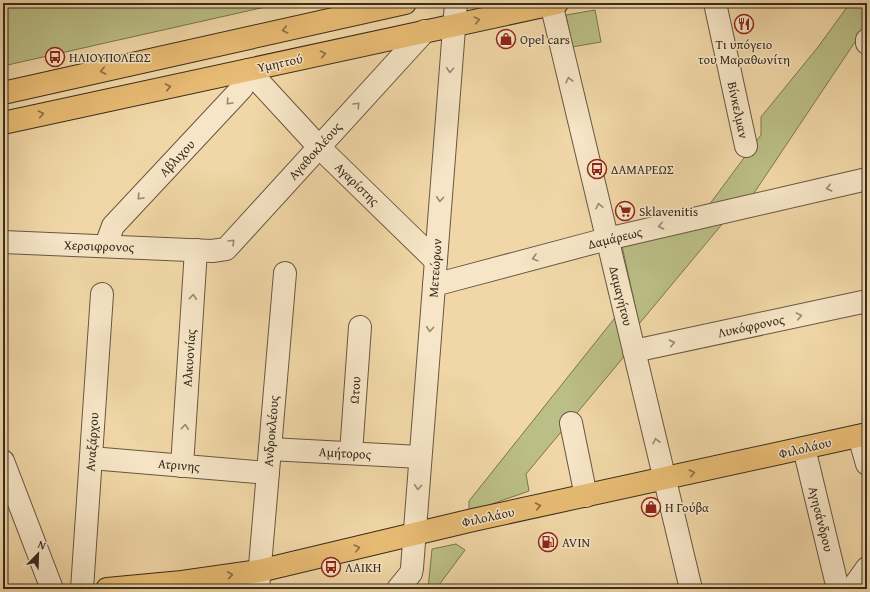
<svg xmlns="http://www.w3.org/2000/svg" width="870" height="592" viewBox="0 0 870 592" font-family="'Gentium Book Plus',serif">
  <rect width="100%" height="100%" fill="#f1d7a7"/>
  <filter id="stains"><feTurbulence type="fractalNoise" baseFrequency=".005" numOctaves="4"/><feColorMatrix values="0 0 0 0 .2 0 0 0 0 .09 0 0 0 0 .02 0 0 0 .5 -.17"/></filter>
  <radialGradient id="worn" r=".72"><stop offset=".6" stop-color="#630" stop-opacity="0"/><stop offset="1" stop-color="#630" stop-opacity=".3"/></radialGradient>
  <g fill="#bbbe86" stroke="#7a7552">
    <path d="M 3,3 L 283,3 L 3,66 Z"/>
    <path d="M 850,3 L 867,3 L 867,36 L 859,36 L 752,196 L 709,205 L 761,135 L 761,117 L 818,47 Z"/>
    <path d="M 595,10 L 601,42 L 572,47 L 566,15 Z"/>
    <path d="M 728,217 L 639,324 L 621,241 Z"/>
    <path d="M 618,314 L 627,353 L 526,474 L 529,491 L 469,512 L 469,501 Z"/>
    <path d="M 456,544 L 465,550 L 436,589 L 428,589 L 432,549 Z"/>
  </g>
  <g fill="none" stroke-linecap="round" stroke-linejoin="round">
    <g stroke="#675741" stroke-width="24">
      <g id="minor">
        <path d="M 551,3 L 691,589"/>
        <path d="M 715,3 L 746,146"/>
        <path d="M 867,40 L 867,43"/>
        <path d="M 3,242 L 212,251 L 226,249 L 425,31"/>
        <path d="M 106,245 L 113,226 L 242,88 L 248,70 L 319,147 L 436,261"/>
        <path d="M 434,285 L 607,239 L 867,179"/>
        <path d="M 634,351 L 867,301"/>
        <path d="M 571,423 L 586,496"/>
        <path d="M 859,436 L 867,464"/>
        <path d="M 804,448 L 838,589"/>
        <path d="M 270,449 L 420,457"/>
        <path d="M 351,453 L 360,327"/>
        <path d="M 91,458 L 268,473"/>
        <path d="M 3,461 L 52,589"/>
        <path d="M 182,466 L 196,250"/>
        <path d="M 82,589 L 102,294"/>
        <path d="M 258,589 L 285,273"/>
        <path d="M 398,589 L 411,573 L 412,568 L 456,3"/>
        <path d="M 852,589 L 867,568"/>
      </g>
    </g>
    <g stroke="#392c1f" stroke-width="24">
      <g id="major">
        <path d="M 3,93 L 405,3"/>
        <path d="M 3,123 L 557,3"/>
        <path d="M 107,589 L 182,582 L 259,571 L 473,520 L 867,434"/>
      </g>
    </g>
    <use href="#minor" stroke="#f6e5c6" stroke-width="22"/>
    <use href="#major" stroke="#e8bc74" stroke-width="22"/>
  </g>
  <defs><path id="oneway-chevron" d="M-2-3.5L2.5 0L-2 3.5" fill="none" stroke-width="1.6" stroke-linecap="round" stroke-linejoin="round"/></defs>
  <g stroke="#886d45">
    <use href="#oneway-chevron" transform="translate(477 20) rotate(-12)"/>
    <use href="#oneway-chevron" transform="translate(285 30) rotate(167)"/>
    <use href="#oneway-chevron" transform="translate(323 54) rotate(-12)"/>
    <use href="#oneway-chevron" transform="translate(103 71) rotate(167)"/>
    <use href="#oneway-chevron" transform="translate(168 87) rotate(-12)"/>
    <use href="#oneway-chevron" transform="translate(41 114) rotate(-12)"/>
    <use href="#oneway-chevron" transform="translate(692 473) rotate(-13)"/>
    <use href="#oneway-chevron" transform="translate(538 506) rotate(-12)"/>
    <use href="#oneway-chevron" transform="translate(357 548) rotate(-14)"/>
    <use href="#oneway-chevron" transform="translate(230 575) rotate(-8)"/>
  </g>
  <g stroke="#988872">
    <use href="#oneway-chevron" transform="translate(450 70) rotate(94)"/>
    <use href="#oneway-chevron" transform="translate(569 80) rotate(-104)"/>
    <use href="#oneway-chevron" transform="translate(229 102) rotate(133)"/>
    <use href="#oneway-chevron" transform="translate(357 105) rotate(-47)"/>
    <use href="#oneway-chevron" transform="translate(829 188) rotate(167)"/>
    <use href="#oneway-chevron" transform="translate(140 197) rotate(133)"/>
    <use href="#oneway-chevron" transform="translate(440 199) rotate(94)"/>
    <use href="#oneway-chevron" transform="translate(599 206) rotate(-103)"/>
    <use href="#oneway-chevron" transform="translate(661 226) rotate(167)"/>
    <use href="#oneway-chevron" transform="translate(232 242) rotate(-45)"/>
    <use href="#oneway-chevron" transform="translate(535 258) rotate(165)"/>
    <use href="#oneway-chevron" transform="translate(193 297) rotate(-86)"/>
    <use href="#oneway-chevron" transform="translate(799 316) rotate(-12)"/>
    <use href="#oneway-chevron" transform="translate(430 329) rotate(94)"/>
    <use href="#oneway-chevron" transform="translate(672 343) rotate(-12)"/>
    <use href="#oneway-chevron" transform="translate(185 427) rotate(-86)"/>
    <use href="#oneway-chevron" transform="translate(656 441) rotate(-103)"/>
    <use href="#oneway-chevron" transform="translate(418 487) rotate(94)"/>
  </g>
  <defs>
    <g id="restaurant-ring" transform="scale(1)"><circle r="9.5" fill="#f6e5c6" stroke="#8f2418" stroke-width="1.5"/><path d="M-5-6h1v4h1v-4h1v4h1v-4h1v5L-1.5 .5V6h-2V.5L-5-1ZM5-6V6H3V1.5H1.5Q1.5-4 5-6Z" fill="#8f2418"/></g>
    <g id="shop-ring" transform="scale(1)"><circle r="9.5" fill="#f6e5c6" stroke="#8f2418" stroke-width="1.5"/><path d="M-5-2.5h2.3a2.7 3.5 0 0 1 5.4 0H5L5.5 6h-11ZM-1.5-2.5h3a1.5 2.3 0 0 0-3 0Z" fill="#8f2418"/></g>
    <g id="bus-ring" transform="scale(1)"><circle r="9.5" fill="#f6e5c6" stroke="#8f2418" stroke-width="1.5"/><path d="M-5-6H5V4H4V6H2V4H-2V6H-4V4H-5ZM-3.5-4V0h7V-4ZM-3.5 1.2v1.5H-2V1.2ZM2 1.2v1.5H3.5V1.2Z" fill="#8f2418"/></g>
    <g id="supermarket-ring" transform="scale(1)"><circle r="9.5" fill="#f6e5c6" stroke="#8f2418" stroke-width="1.5"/><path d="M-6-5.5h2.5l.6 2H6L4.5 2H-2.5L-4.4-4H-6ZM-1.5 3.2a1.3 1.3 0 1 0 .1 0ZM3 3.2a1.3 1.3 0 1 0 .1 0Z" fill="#8f2418"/></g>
    <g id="fuel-ring" transform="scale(1)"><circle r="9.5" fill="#f6e5c6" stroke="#8f2418" stroke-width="1.5"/><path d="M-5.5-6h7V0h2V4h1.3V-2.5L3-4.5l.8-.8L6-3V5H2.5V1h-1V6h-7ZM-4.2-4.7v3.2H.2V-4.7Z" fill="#8f2418"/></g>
  </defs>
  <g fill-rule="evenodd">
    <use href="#restaurant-ring" x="744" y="24"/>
    <use href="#shop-ring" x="506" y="39"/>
    <use href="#bus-ring" x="55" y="57"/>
    <use href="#bus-ring" x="597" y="169"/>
    <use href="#supermarket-ring" x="625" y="211"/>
    <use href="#shop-ring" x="651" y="507"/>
    <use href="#fuel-ring" x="548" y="542"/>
    <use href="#bus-ring" x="331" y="567"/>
  </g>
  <g text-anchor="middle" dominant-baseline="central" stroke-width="3" stroke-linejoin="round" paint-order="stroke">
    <g font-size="13" fill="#392c1f" stroke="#f6e5c6" text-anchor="start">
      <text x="520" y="39">Opel cars</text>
      <text x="744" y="44" text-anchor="middle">Τι υπόγειο<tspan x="744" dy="15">του Μαραθωνίτη</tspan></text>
      <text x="69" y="57">ΗΛΙΟΥΠΟΛΕΩΣ</text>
      <text x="611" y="169">ΔΑΜΑΡΕΩΣ</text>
      <text x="639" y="211">Sklavenitis</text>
      <text x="665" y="507">Η Γούβα</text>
      <text x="562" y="542">AVIN</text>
      <text x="345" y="567">ΛΑΙΚΗ</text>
    </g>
    <g font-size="13" fill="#392c1f" stroke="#f6e5c6">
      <text transform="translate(280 63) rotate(-12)">Υμηττού</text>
      <text transform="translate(738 110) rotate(78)">Βίνκελμαν</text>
      <text transform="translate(315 151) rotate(-48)">Αγαθοκλέους</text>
      <text transform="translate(177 158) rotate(-47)">Αβλιχου</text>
      <text transform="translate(357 184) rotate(44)">Αγαρίστης</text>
      <text transform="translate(615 238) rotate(-14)">Δαμάρεως</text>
      <text transform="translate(99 246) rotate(2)">Χερσιφρονος</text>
      <text transform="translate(435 268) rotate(-86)">Μετεώρων</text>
      <text transform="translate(621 296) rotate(76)">Δαμαγήτου</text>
      <text transform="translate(751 326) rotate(-12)">Λυκόφρονος</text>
      <text transform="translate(189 358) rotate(-86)">Αλκυονίας</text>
      <text transform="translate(355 390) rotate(-86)">Ωτου</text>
      <text transform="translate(271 431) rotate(-85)">Ανδροκλέους</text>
      <text transform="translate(92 442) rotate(-86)">Αναξάρχου</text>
      <text transform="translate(805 448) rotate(-13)">Φιλολάου</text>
      <text transform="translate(345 453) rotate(3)">Αμήτορος</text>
      <text transform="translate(179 465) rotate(5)">Ατρινης</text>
      <text transform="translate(488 517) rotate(-12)">Φιλολάου</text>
      <text transform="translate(821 519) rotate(76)">Αγησάνδρου</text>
    </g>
  </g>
  <rect width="870" height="592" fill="none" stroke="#f1d7a7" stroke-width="16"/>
  <rect x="4" y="4" width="862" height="584" fill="none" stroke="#392c1f" stroke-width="2"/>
  <rect x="8" y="8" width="854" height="576" fill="none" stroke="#392c1f"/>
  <g transform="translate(38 554) rotate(23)" stroke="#f6e5c6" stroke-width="3" paint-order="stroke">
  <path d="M0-3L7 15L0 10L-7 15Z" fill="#392c1f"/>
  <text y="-6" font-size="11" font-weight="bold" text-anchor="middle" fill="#392c1f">N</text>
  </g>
  <rect width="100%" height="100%" filter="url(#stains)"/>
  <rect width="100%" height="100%" fill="url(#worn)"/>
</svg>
